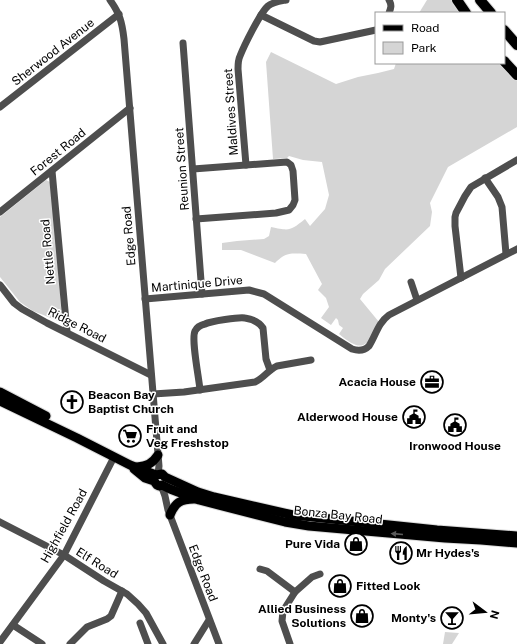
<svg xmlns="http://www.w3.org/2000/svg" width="517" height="644" viewBox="0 0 517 644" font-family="'Public Sans',sans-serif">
  <rect width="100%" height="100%" fill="#fff"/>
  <g fill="#d5d5d5">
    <path d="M 427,0 L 451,0 L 460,13 L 419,13 Z"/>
    <path d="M 271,52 L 336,84 L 358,77 L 378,73 L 394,69 L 396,63 L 501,63 L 517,81 L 517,127 L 448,167 L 430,203 L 432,212 L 430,226 L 385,269 L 379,280 L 363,294 L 360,299 L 379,322 C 375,331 369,349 356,345 C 350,343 344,338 339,334 L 343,328 L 339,325 L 338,320 L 336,318 L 331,325 L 321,318 L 329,307 L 326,298 L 318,290 L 322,284 L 306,254 C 291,253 286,252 275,263 L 241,250 L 222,250 L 222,243 L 237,241 L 264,239 L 269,236 L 271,227 C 290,231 290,231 305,219 L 310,226 L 325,209 L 329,195 L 322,162 L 303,160 L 289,156 L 287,158 L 273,159 L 266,62 Z"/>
    <path d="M 46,180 L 50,182 L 52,186 L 62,321 L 61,322 L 33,311 L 20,302 L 0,277 L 0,217 Z"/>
    <path d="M 445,632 L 459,633 L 452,644 L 443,644 Z"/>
  </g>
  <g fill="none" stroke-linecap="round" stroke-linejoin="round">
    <g stroke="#dbdbdb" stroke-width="11">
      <g id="major">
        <path d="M 0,392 L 46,416"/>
        <path d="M 0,401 L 77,438 L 130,465 L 156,475 L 162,474 L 165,477 L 198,492 L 214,497 L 293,515 L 437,530 L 517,536"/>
        <path d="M 137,467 C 147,466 152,464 158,455"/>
        <path d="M 134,469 L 145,478 L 154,481 L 157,485 L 159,486 L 162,485 L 170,489 L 199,500 L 285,522 L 309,526 L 445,538 L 481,540 L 517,543"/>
        <path d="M 170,515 C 175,503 180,499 194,499"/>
      </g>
    </g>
    <g stroke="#dbdbdb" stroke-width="12">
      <g id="highway">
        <path d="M 457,0 L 466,13"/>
        <path d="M 480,0 L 491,13"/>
        <path d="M 504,30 L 517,45"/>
        <path d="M 504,61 L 517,75"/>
      </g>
    </g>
    <g stroke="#4e4e4e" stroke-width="7">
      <path d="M 110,0 C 120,14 122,22 124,39 L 159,466 L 158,474"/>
      <path d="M 389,0 C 392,5 391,8 389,13"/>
      <path d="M 261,15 L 314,41 L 320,42 L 376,30"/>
      <path d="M 183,43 L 202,294"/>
      <path d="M 0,107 L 119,14"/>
      <path d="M 246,165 L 238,69 C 238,65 238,60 240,56 C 244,46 260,13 268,6 C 273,2 281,1 286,0"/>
      <path d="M 193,169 L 287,162 L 291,165 L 293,171 L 295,200 L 293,205 L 289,210 L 276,213 L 196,219"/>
      <path d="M 52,171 L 67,332"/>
      <path d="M 485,178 L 498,197 L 502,207 L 506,254"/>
      <path d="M 0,212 L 130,108"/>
      <path d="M 461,278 L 455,226 L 455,217 L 456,213 L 465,196 L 471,187 L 517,160"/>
      <path d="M 411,282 L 417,300"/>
      <path d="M 0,285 L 14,303 L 22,309 L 47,323 L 151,375"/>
      <path d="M 145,299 L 249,290 L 264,294 L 352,349 C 358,351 364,351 369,346 C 376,335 378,323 389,315 L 517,249"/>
      <path d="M 200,390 C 199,378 191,339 195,331 C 197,327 201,325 205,324 C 211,321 239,317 245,318 C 252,319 259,322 263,328 L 266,359 L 270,370"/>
      <path d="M 153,394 L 184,392 L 255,382 C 264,378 268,370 277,366 L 311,360"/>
      <path d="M 161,485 L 165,496 L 168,510 L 219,644"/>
      <path d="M 0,522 L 64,555 L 104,581 L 127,594 L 138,604 L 146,613 L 163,644"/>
      <path d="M 260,569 L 267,571 L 295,592"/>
      <path d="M 140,623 L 148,644"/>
      <path d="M 13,625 L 42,644"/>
      <path d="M 0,642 L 64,555 L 114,457"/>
      <path d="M 70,644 L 87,627 L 107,619 L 111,616 L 122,591"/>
      <path d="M 194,644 L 209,620"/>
      <path d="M 290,644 L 282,621 L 283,611 L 295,592 L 312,577 L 320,574"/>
    </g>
    <use href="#major" stroke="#000" stroke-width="9"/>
    <use href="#highway" stroke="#000" stroke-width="10"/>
  </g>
  <defs><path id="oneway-solid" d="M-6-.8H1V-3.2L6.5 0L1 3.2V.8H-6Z"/></defs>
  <use fill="#595959" href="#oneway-solid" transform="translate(397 534) rotate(-175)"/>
  <defs>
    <g id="office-ring" transform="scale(1.15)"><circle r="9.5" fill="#fff" stroke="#000" stroke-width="1.5"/><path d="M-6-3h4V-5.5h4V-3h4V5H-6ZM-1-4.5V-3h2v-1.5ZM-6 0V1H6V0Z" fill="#000"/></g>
    <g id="church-ring" transform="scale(1.15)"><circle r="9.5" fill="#fff" stroke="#000" stroke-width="1.5"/><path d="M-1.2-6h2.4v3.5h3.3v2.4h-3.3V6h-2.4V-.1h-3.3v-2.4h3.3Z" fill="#000"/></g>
    <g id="civic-ring" transform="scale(1.15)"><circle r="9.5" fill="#fff" stroke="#000" stroke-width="1.5"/><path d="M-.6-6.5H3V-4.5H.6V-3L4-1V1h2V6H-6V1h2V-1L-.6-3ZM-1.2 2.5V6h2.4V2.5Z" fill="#000"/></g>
    <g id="supermarket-ring" transform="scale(1.15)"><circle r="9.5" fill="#fff" stroke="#000" stroke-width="1.5"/><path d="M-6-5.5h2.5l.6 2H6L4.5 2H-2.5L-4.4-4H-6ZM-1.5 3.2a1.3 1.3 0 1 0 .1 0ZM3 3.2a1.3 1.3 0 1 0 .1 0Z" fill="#000"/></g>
    <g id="shop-ring" transform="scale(1.15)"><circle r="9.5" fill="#fff" stroke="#000" stroke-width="1.5"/><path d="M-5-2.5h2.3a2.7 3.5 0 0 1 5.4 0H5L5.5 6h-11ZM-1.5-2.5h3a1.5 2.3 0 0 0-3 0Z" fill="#000"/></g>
    <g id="restaurant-ring" transform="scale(1.15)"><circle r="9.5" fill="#fff" stroke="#000" stroke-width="1.5"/><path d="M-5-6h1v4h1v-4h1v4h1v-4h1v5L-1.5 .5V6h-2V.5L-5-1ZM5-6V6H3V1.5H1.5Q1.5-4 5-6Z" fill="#000"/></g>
    <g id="bar-ring" transform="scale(1.15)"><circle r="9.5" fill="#fff" stroke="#000" stroke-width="1.5"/><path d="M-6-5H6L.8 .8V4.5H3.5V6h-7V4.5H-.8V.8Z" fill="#000"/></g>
  </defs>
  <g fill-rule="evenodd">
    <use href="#office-ring" x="432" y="382"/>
    <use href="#church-ring" x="72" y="402"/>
    <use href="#civic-ring" x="414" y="417"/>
    <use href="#civic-ring" x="455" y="425"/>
    <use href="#supermarket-ring" x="130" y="436"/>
    <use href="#shop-ring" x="356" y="544"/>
    <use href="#restaurant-ring" x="401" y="553"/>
    <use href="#shop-ring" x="340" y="586"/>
    <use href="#shop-ring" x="362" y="616"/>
    <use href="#bar-ring" x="452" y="618"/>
  </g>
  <g text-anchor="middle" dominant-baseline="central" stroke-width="3" stroke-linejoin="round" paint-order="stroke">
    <g font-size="12" fill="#000" stroke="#fff">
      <text transform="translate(53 52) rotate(-38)">Sherwood Avenue</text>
      <text transform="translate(231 112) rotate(-94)">Maldives Street</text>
      <text transform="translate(58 152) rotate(-39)">Forest Road</text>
      <text transform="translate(182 169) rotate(-94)">Reunion Street</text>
      <text transform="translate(129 236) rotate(-95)">Edge Road</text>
      <text transform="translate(48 252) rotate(-95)">Nettle Road</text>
      <text transform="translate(197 284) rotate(-5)">Martinique Drive</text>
      <text transform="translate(77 325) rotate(27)">Ridge Road</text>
      <text transform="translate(338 515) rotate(6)">Bonza Bay Road</text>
      <text transform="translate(64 526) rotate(-61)">Highfield Road</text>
      <text transform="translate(97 563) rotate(32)">Elf Road</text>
      <text transform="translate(203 573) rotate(69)">Edge Road</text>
    </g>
    <g font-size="12" font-weight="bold" fill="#000" stroke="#fff" text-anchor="end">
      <text x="416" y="382">Acacia House</text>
      <text x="88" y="395" text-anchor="start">Beacon Bay<tspan x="88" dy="14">Baptist Church</tspan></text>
      <text x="398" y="417">Alderwood House</text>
      <text x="146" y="429" text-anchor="start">Fruit and<tspan x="146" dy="14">Veg Freshstop</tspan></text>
      <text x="455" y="446" text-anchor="middle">Ironwood House</text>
      <text x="340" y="544">Pure Vida</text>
      <text x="416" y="553" text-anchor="start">Mr Hydes's</text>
      <text x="356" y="586" text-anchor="start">Fitted Look</text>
      <text x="346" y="609">Allied Business<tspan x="346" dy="14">Solutions</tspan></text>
      <text x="436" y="618">Monty's</text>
    </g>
  </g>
  <rect x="375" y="12" width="130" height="52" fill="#ffffff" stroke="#999999"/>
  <rect x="383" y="25" width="20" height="6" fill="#000000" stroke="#999999"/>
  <text x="411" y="32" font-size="12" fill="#000000">Road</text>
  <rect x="383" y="42" width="20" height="12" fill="#d5d5d5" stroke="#999999"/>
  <text x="411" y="52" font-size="12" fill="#000000">Park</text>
  <g transform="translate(485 612) rotate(106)" stroke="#ffffff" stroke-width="3" paint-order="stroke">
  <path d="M0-3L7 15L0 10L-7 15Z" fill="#000000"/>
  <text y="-6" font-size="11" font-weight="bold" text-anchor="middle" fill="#000000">N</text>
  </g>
</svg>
